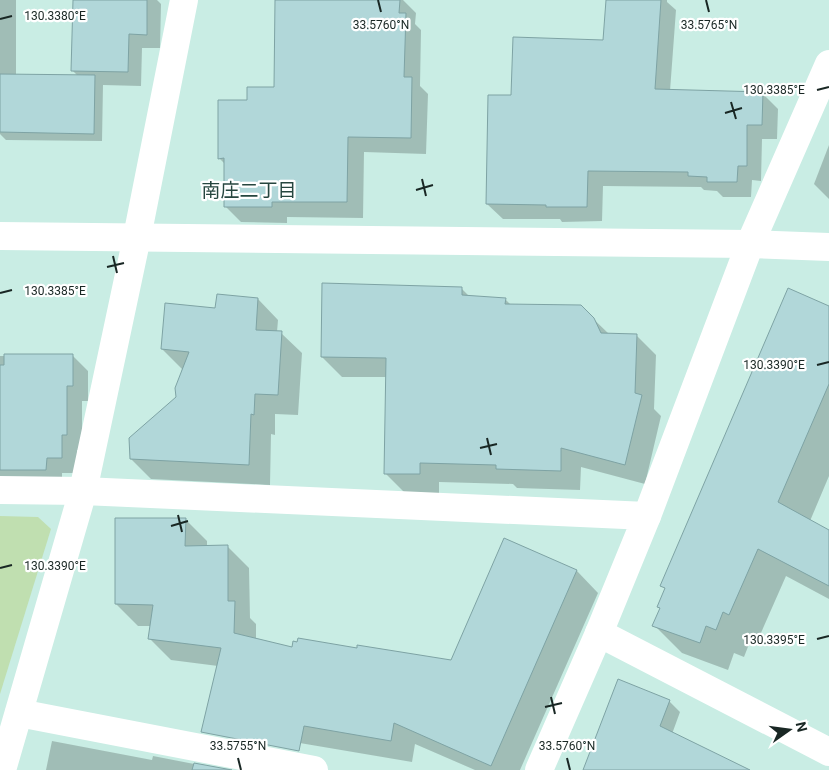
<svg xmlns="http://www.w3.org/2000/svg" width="829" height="770" viewBox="0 0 829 770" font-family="Roboto,'Noto Sans JP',sans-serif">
  <rect width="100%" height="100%" fill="#c9ede4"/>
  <path fill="#c0dfb0" d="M 0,516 L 38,517 L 51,529 L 0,694 Z"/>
  <g fill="#0003">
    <path d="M 0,0 L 16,0 L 16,75 L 78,76 L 72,70 L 74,0 L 157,0 L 161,4 L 160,48 L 142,48 L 141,86 L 103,85 L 102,141 L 6,140 L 0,134 Z"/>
    <path d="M 276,0 L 403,0 L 416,13 L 415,24 L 421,30 L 420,86 L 428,94 L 426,154 L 364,152 L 363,218 L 287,217 L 287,223 L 241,222 L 225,206 L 225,164 L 219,158 L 248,101 L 275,88 Z"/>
    <path d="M 607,0 L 667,0 L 667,2 L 676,10 L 670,91 L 762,93 L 778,109 L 777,139 L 762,139 L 761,181 L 752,180 L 751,197 L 723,197 L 717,191 L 704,190 L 701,187 L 603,186 L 602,221 L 562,222 L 560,219 L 503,219 L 487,204 L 512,96 L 604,42 Z"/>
    <path d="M 829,145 L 829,199 L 814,184 Z"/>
    <path d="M 461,288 L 470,297 L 505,299 L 511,305 L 580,306 L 609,334 L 636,335 L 656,355 L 654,409 L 661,416 L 645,484 L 581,467 L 580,490 L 517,488 L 513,484 L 439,482 L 439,493 L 405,493 L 385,473 L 387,377 L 342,377 L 322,357 Z"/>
    <path d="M 258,299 L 278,320 L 277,332 L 281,333 L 302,353 L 298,415 L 275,414 L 275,435 L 271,434 L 270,485 L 151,479 L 131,459 L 177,397 L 182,369 L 162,349 L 216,309 Z"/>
    <path d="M 829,307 L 829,476 L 810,521 L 829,531 L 829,599 L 786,576 L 757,642 L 751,639 L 744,657 L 734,653 L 728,670 L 682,653 L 654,625 L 661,609 L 658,606 L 666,589 L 662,585 Z"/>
    <path d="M 0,356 L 73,356 L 88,371 L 88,401 L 82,401 L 82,450 L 77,450 L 77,473 L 62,473 L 62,485 L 0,485 Z"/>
    <path d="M 185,519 L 207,541 L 207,547 L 227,546 L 249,568 L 250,618 L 256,624 L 256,639 L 293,649 L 358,650 L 451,661 L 505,539 L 577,571 L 598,593 L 520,770 L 475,770 L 415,744 L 412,762 L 229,731 L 218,666 L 171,660 L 150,639 L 151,626 L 138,626 L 116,604 Z"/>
    <path d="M 669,701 L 680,712 L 672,734 L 741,770 L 584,770 Z"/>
    <path d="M 52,741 L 152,760 L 153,756 L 225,770 L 46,770 Z"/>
  </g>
  <g fill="#b1d7d9" stroke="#7ea3a4">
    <path d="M 73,0 L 147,0 L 147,35 L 129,34 L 128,72 L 71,71 Z"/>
    <path d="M 275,0 L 400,0 L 399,13 L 406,13 L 404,77 L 412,77 L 411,138 L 348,137 L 347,202 L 272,202 L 272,207 L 224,207 L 224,158 L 218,159 L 218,100 L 247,100 L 247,87 L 274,87 Z"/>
    <path d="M 606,0 L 661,0 L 655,89 L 763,92 L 762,125 L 747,125 L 747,166 L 738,166 L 737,182 L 707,182 L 707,177 L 688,176 L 688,172 L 588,171 L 587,207 L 546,207 L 546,205 L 486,204 L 488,95 L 511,95 L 513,37 L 603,40 Z"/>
    <path d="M 0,74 L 95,75 L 94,134 L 0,132 Z"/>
    <path d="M 322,283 L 462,287 L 462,295 L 506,298 L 505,304 L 581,305 L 594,318 L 601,333 L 637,334 L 635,393 L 642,395 L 625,465 L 561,448 L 561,471 L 496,469 L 496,465 L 420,463 L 420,474 L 384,474 L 386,358 L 321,357 Z"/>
    <path d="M 788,288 L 829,306 L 829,384 L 778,502 L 829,530 L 829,586 L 758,549 L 729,615 L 723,612 L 716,630 L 706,626 L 700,643 L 652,626 L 660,608 L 657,607 L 665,588 L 660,586 Z"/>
    <path d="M 217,294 L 258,298 L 256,330 L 282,331 L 278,395 L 255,394 L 254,415 L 251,414 L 249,465 L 130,459 L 129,438 L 176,397 L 175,388 L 189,352 L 161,349 L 165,303 L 215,308 Z"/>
    <path d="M 4,354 L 73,354 L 73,386 L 67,386 L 67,435 L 62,435 L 62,458 L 47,458 L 46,470 L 0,470 L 0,365 L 4,365 Z"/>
    <path d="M 115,518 L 186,518 L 185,546 L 228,545 L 228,601 L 235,601 L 234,633 L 292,647 L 293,641 L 297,642 L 298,638 L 357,648 L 357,645 L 451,660 L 504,538 L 577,570 L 491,766 L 394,723 L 391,741 L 304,726 L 299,751 L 201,732 L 221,648 L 148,639 L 153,605 L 115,604 Z"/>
    <path d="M 618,679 L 670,700 L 660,726 L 750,770 L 583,770 Z"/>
    <path d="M 194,763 L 232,770 L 192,770 Z"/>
  </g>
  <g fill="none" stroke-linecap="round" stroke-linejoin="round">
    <g stroke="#fff" stroke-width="28">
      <path d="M 0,490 L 83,491 L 647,516 L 599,633 L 539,770"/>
      <path d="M 647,516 L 750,244 L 829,64"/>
      <path d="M 599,633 L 829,752"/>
      <path d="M 19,713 L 314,770"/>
      <path d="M 2,770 L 83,491 L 137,237 L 184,0"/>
    </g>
    <path stroke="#fff" stroke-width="28" d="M 0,236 L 750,244 L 829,247"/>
  </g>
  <path fill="none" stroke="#192724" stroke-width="2" d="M 378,0 L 381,12M 706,0 L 709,12M 0,19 L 12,16M 817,90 L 829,87M 731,102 L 736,119M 725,113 L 742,108M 422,179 L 426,196M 416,190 L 433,185M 113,256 L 117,273M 107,267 L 124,263M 0,293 L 12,290M 817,365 L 829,362M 487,438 L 491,455M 480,448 L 497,444M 178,515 L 182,532M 171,526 L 188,521M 0,568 L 12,565M 817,639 L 829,636M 551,697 L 555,714M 545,707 L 562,703M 238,758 L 241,770M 567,758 L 570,770"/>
  <g text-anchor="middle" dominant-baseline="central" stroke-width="4.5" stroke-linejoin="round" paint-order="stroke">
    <g font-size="19" fill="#26463f" stroke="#fff">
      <text x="249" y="190">南庄二丁目</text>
    </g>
  </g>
  <g font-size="12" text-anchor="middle" fill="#192724" stroke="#fff" stroke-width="4.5" stroke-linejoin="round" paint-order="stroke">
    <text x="55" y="20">130.3380°E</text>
    <text x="381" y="29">33.5760°N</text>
    <text x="709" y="29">33.5765°N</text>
    <text x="774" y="94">130.3385°E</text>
    <text x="55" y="295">130.3385°E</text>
    <text x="774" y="369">130.3390°E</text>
    <text x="55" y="570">130.3390°E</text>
    <text x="774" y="644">130.3395°E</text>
    <text x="238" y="750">33.5755°N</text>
    <text x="567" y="750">33.5760°N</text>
  </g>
  <g transform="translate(789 730) rotate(76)" stroke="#ffffff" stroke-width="4" paint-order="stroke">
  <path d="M0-4L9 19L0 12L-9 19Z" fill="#192724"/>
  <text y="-8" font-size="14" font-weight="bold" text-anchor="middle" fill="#192724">N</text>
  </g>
</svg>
